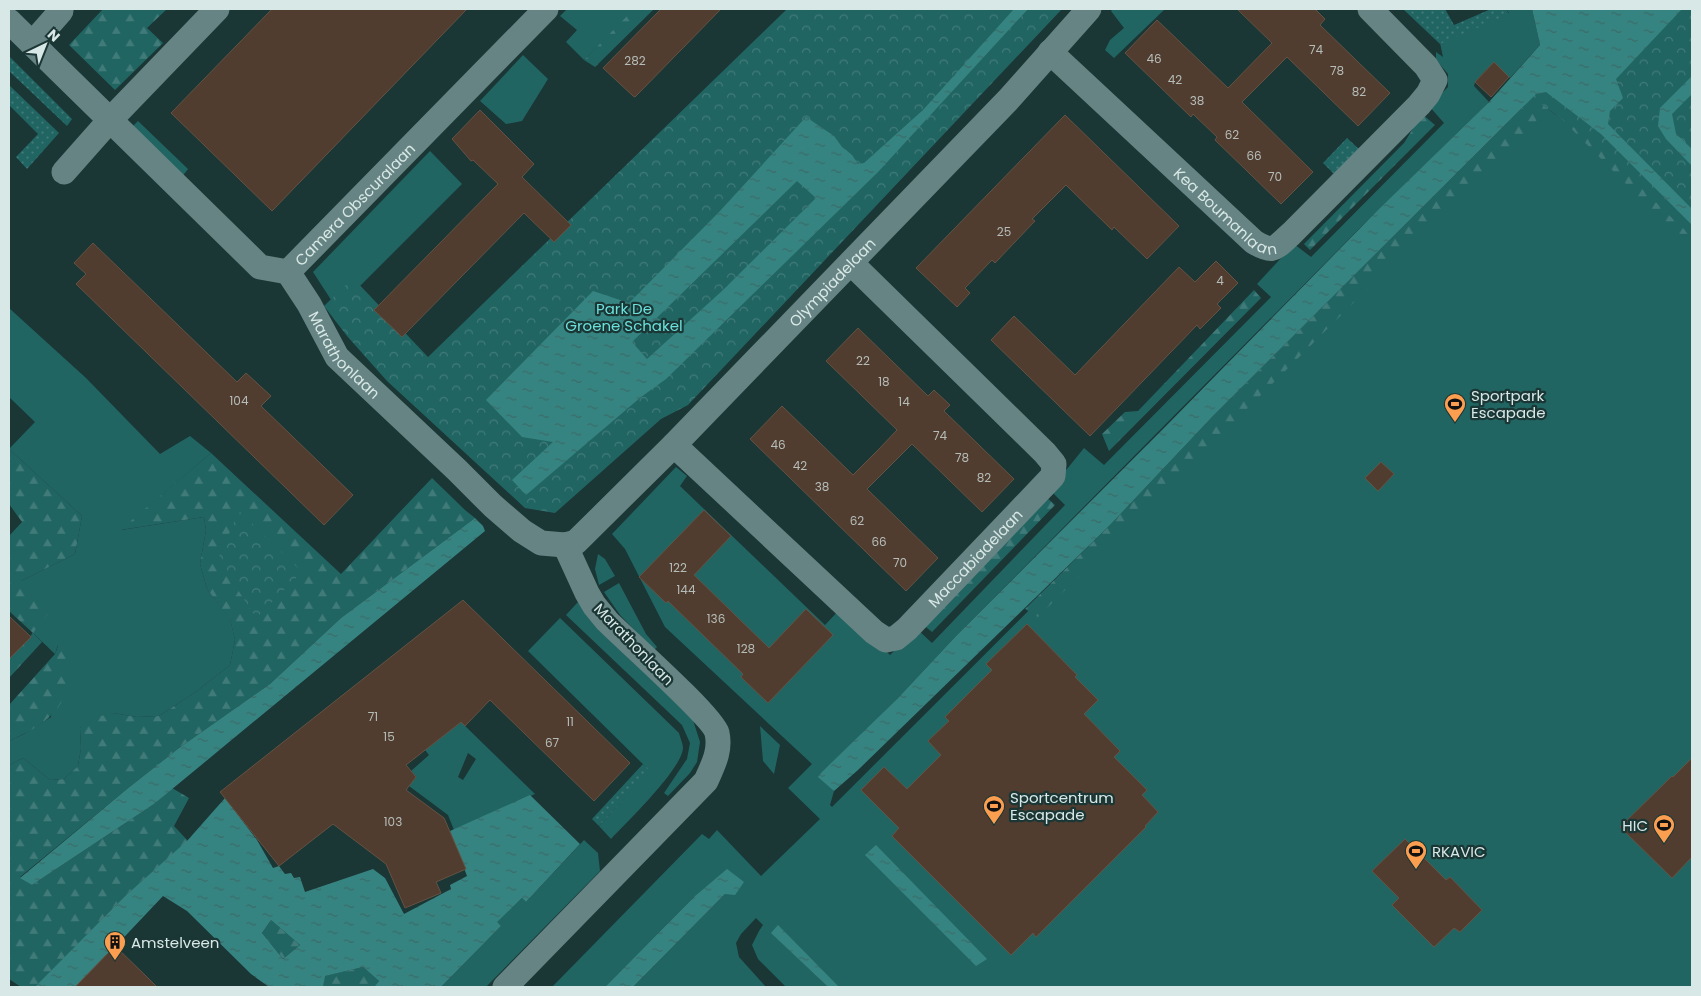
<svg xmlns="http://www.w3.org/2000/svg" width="1701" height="996" viewBox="0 0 1701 996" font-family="Poppins,sans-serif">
  <defs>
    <pattern id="forest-firs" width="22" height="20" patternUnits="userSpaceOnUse" patternTransform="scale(1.25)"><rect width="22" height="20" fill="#216563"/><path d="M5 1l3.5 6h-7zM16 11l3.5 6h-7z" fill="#407b79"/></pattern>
    <pattern id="park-crowns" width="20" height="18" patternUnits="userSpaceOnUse" patternTransform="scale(1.25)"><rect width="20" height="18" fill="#216563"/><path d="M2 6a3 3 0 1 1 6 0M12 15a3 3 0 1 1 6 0" fill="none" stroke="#407b79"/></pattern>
    <pattern id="garden-dots" width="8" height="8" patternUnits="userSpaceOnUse" patternTransform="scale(1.25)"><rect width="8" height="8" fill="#216563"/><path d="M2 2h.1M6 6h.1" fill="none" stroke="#407b79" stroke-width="1.8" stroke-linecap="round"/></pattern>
    <pattern id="water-ripples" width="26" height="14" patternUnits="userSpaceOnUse" patternTransform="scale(1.25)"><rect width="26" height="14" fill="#368481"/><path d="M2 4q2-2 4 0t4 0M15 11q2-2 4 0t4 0" fill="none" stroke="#3a6b69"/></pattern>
  </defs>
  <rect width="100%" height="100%" fill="#1a3635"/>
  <g fill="#216563" fill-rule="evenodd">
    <path d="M 567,9 L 636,9 L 584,60 L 566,42 L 577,30 L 560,16 Z"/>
    <path d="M 1113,9 L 1165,9 L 1114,58 L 1105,50 L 1110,40 L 1124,28 L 1111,11 Z"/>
    <path d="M 1506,9 L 1532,9 L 1540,45 L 1510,78 L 1493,63 L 1475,82 L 1474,86 L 1489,102 L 1360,228 L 956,636 L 898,698 L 821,774 L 834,791 L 830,805 L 832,807 L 1489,151 L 1531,97 L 1596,143 L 1692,239 L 1692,987 L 835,987 L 778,939 L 828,987 L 786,987 L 758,959 L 752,945 L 759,931 L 763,925 L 756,918 L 741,934 L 736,943 L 739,957 L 766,987 L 633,987 L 725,894 L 744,882 L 694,897 L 605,987 L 552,987 L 702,834 L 709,839 L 717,830 L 761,876 L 820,819 L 788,788 L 812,764 L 665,627 L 625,549 L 612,534 L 676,467 L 687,476 L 680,486 L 825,625 L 842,607 L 890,655 L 917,629 L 932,643 L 1065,505 L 1050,490 L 1084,448 L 1104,465 L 1271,297 L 1257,284 L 1294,244 L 1311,257 L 1444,123 L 1429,106 L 1448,87 L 1448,74 L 1436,60 L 1436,52 L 1443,57 L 1440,43 L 1509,13 Z"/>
    <path d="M 523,55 L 548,79 L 522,121 L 506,124 L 480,101 Z"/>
    <path d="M 138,121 L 188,169 L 181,178 L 130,129 Z"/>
    <path d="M 430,151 L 462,184 L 337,309 L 313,272 Z"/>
    <path d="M 9,308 L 86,378 L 160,454 L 190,436 L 211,453 L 121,530 L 204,517 L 206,530 L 200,564 L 207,589 L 230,618 L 235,640 L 230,665 L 197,691 L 159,716 L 137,717 L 113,713 L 80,728 L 81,748 L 78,766 L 64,779 L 50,780 L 23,758 L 9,765 L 9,741 L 24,734 L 51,717 L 58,645 L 55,654 L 33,633 L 21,581 L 75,554 L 82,516 L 9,449 L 35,422 L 9,397 Z"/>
    <path d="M 598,554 L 605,559 L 615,576 L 599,585 L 595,569 Z"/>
    <path d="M 619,583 L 646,634 L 657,647 L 654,650 L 620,615 L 604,592 Z"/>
    <path d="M 578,602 L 614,643 L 692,717 L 700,742 L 697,762 L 690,773 L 668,796 L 664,793 L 687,759 L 690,743 L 682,725 L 566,615 Z"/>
    <path d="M 560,618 L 679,733 C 680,737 683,744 683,748 C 682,769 627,822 611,839 L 599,826 L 650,771 L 528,651 Z"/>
    <path d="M 461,722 L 535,794 L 454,830 L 448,815 L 409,786 L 416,777 L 411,771 L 429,755 L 425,750 ZM 468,753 L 476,759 L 463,780 L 458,777 Z"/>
    <path d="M 760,726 L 780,745 L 774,774 L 763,761 Z"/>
    <path d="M 584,840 L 598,853 L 600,871 L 486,987 L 441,987 L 501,926 L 496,922 L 522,898 L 526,902 Z"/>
  </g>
  <g fill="url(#forest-firs)">
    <path d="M 103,9 L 167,9 L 147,28 L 163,43 L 115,90 L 69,45 Z"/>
    <path d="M 634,9 L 654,9 L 595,67 L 584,60 Z"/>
    <path d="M 1546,92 L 1692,225 L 1692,251 L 1550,107 L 1038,617 L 1025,609 L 1110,525 L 1213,416 L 1536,94 Z"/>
    <path d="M 1422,114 L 1435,125 L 1310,250 L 1304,244 L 1404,143 Z"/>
    <path d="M 1254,290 L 1261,298 L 1109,451 L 1102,434 L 1125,412 L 1138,411 Z"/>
    <path d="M 9,449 L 82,516 L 75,554 L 21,581 L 50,611 L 33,633 L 42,642 L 9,678 L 9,659 L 33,633 L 9,611 L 9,536 L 22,522 L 9,504 Z"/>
    <path d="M 211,453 L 341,574 L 432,478 L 465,510 L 475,518 L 341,618 L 270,684 L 179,748 L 127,789 L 20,877 L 32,885 L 154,804 L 172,788 L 189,798 L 174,826 L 188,841 L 125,896 L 36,987 L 21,987 L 9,979 L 9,765 L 23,758 L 50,780 L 64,779 L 78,766 L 81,748 L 80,728 L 97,717 L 113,713 L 137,717 L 159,716 L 197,691 L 230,665 L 235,640 L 230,619 L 207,589 L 200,564 L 206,530 L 204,517 L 120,530 Z"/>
    <path d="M 1044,495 L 1055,505 L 932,632 L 921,623 Z"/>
    <path d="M 59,644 C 64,653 69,662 70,673 C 70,678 68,683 67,688 C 60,717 33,730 9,741 L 9,705 L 55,654 Z"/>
    <path d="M 271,920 L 300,945 L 283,959 L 262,933 Z"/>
    <path d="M 363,967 L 379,981 L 374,987 L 323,987 L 324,976 Z"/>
  </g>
  <g fill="url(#park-crowns)">
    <path d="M 787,9 L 1062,9 L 688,405 L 661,419 L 555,513 L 525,508 L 387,381 L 347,336 L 324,306 L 353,278 L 428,357 Z"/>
    <path d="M 1619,9 L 1692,9 L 1692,238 L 1596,143 L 1531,97 Z"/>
    <path d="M 239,511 L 302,572 L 256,618 L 218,559 Z"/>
  </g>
  <g fill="url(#garden-dots)">
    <path d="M 1403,9 L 1445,9 L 1454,25 L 1491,9 L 1506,9 L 1509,14 L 1440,44 Z"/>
    <path d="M 9,56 L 72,119 L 67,126 L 9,71 Z"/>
    <path d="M 9,85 L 59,133 L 27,169 L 16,157 L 38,134 L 9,105 Z"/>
    <path d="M 1347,138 L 1360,150 L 1335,175 L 1323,163 Z"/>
    <path d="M 643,764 L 651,771 L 599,826 L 592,819 Z"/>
  </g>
  <g fill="url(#water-ripples)" fill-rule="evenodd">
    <path d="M 1014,9 L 1028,9 L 878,172 L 666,379 L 641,397 L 526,495 L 512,480 L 553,442 L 522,437 L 486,400 L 593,291 L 629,303 L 720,211 L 806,117 L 834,136 L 842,147 L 852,155 L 858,164 L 864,163 L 923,110 ZM 797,181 L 816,198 L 722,291 L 647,359 L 632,342 Z"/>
    <path d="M 1532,9 L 1682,9 L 1616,79 L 1623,98 L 1610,111 L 1608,124 L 1692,209 L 1692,225 L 1601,134 L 1546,92 L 1536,94 L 1213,416 L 1110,525 L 858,770 L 834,791 L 818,777 L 822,772 L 898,698 L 956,636 L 1166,426 L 1378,210 L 1489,102 L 1540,45 Z"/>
    <path d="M 1692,76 L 1692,94 L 1672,114 L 1676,134 L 1692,149 L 1692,166 L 1666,139 L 1658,126 L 1660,108 Z"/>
    <path d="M 475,518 L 483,526 L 485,531 L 154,804 L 32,885 L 20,878 L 127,789 L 179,748 L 270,684 L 341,618 Z"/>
    <path d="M 530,795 L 580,844 L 526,902 L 522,898 L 497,922 L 501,926 L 441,987 L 374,987 L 379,981 L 363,967 L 325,976 L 323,987 L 269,987 L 251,974 L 187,911 L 163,896 L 77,987 L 35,987 L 125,896 L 187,841 L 225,798 L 257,840 L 273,868 L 279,866 L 285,874 L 291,873 L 294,878 L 300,877 L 305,892 L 373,869 L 385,878 L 404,914 L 451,889 L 450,885 L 467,876 L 450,831 ZM 271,920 L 300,945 L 283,959 L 262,933 Z"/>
    <path d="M 876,845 L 987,959 L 976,966 L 865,855 Z"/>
    <path d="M 727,869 L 744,882 L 735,895 L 725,894 L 633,987 L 605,987 L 694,897 Z"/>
    <path d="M 778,925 L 839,987 L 828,987 L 771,933 Z"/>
  </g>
  <g fill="#503d2f" stroke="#655243">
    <path d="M 272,9 L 467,9 L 272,211 L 171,113 Z"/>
    <path d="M 661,9 L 721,9 L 635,97 L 633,96 L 603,68 Z"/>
    <path d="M 1237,9 L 1315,9 L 1325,19 L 1320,25 L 1390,93 L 1358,126 L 1287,57 L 1242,102 L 1313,172 L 1281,204 L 1215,140 L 1217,137 L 1193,114 L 1191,117 L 1125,53 L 1157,20 L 1228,88 L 1272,43 Z"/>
    <path d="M 1494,62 L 1509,77 L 1491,97 L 1475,82 Z"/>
    <path d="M 480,110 L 534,164 L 522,177 L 571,225 L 554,242 L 524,213 L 402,337 L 374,310 L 498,184 L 473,160 L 471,161 L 452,139 Z"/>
    <path d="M 1065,115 L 1179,226 L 1147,259 L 1114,227 L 1112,230 L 1066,185 L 1032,219 L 1035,221 L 995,263 L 992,260 L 965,288 L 970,293 L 957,307 L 916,268 Z"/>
    <path d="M 93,243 L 237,382 L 246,373 L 271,396 L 261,406 L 353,495 L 324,525 L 76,284 L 86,274 L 74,263 Z"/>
    <path d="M 1216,261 L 1238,283 L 1217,304 L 1221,308 L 1200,329 L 1197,325 L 1090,436 L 991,340 L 1014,316 L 1075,375 L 1179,267 L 1195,282 Z"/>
    <path d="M 858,328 L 928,396 L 934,390 L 950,405 L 944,411 L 1014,479 L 982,512 L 912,444 L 867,489 L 938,558 L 906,591 L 750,439 L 782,406 L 853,475 L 878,450 L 897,430 L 826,361 Z"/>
    <path d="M 1381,462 L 1394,474 L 1378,491 L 1365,478 Z"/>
    <path d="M 704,510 L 731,536 L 694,575 L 769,648 L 806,609 L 833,635 L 768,703 L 741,677 L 743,674 L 668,601 L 666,603 L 639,577 Z"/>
    <path d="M 463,600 L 630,763 L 594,801 L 490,700 L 465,726 L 461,722 L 406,765 L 416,777 L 406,790 L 444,818 L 466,869 L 436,882 L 441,893 L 405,908 L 386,864 L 333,824 L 279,866 L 220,792 Z"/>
    <path d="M 9,616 L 31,637 L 9,659 Z"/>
    <path d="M 1027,624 L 1077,675 L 1075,677 L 1098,700 L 1084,714 L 1120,751 L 1114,757 L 1147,790 L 1142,795 L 1158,812 L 1145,826 L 1146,827 L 1036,937 L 1033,933 L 1011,955 L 892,836 L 899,828 L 861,790 L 884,767 L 907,789 L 941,755 L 928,741 L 949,721 L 945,717 L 992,670 L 986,664 Z"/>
    <path d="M 1692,758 L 1692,857 L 1672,878 L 1620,827 L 1672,776 L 1673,777 Z"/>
    <path d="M 1405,839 L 1446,880 L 1450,877 L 1482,910 L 1460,932 L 1454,928 L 1434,947 L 1392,905 L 1399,898 L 1372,871 Z"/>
    <path d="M 115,946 L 146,976 L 157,987 L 75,987 Z"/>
  </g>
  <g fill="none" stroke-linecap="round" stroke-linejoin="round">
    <g stroke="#668483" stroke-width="25">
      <path id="s1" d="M 9,21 L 260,267 L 288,272 L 546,9"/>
      <path d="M 32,44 L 61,11 L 59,9"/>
      <path id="s2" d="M 1050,52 L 1254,242 C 1274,254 1275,248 1291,234 L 1419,105 L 1428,94 L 1435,80 L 1426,66 L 1370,9"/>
      <path d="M 64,172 L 110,120 L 217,9"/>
      <path id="s3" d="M 288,272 L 309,304 L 337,357 L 457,470 L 493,506 L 522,531 L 541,543 L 565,545 L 576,542 L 674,445 L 1008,100 L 1089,9"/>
      <path id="s4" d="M 674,445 L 874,632 L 886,640 L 896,638 L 907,629 L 1053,476 L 1054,464 L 1045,453 L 851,263"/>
      <path d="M 505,987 L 706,781 C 713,765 721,751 717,733 C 713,717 625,639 607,621 L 594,605 L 587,593 L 565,545"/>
    </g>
  </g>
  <defs>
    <g id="stadium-pin" transform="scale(1.125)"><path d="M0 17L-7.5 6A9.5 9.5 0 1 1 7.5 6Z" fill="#fb9e50" stroke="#1a3635"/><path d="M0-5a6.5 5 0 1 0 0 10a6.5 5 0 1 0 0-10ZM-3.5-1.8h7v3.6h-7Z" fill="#111"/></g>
    <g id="building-pin" transform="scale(1.125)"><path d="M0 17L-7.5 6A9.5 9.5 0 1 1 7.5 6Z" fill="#fb9e50" stroke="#1a3635"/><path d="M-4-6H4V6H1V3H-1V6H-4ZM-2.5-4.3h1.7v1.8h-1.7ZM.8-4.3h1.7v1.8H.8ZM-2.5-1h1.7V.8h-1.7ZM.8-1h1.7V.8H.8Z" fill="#111"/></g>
  </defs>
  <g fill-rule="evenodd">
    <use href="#stadium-pin" x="1455" y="404"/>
    <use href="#stadium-pin" x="994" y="806"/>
    <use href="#stadium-pin" x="1664" y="825"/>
    <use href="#stadium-pin" x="1416" y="851"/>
    <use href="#building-pin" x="115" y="942"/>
  </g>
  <g text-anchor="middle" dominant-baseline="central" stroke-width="4.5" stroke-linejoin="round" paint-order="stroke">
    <g font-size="12" fill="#b6bdb9">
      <text x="1316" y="49">74</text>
      <text x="1154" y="58">46</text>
      <text x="635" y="60">282</text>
      <text x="1337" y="70">78</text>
      <text x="1175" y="79">42</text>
      <text x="1359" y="91">82</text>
      <text x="1197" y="100">38</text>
      <text x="1232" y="134">62</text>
      <text x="1254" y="155">66</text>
      <text x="1275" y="176">70</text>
      <text x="1004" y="231">25</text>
      <text x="1220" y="280">4</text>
      <text x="863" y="360">22</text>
      <text x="884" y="381">18</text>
      <text x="239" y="400">104</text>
      <text x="904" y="401">14</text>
      <text x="940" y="435">74</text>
      <text x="778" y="444">46</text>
      <text x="962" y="457">78</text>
      <text x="800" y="465">42</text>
      <text x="984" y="477">82</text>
      <text x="822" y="486">38</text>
      <text x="857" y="520">62</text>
      <text x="879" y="541">66</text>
      <text x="900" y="562">70</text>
      <text x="678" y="567">122</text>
      <text x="686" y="589">144</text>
      <text x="716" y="618">136</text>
      <text x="746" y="648">128</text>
      <text x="373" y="716">71</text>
      <text x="570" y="721">11</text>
      <text x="389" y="736">15</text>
      <text x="552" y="742">67</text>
      <text x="393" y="821">103</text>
    </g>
    <g font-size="15" fill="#d8e8e7" stroke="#1a3635">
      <text stroke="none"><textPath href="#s1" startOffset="475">Camera Obscuralaan</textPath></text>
      <text stroke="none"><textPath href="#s2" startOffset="238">Kea Boumanlaan</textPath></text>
      <text stroke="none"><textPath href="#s3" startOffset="775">Olympiadelaan</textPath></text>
      <text stroke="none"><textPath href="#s3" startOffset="101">Marathonlaan</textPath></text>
      <text stroke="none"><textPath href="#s4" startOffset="411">Maccabiadelaan</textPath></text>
      <text transform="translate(634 644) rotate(46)">Marathonlaan</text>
    </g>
    <g font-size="15" fill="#6ce1dc" stroke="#1a3635">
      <text x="624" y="308">Park De<tspan x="624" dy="17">Groene Schakel</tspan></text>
    </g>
    <g font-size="15" fill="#d8e8e7" stroke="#1a3635" text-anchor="start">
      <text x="1471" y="395">Sportpark<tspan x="1471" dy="17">Escapade</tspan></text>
      <text x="1010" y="797">Sportcentrum<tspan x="1010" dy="17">Escapade</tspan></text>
      <text x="1648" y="825" text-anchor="end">HIC</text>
      <text x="1432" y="851">RKAVIC</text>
      <text x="131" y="942">Amstelveen</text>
    </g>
  </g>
  <rect width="1701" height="996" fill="none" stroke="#d8e8e7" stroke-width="20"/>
  <g transform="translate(45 45) rotate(43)" stroke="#1a3635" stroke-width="4" paint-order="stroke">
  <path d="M0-4L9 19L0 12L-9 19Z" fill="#d8e8e7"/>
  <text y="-8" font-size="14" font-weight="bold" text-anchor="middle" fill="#d8e8e7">N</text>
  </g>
</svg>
